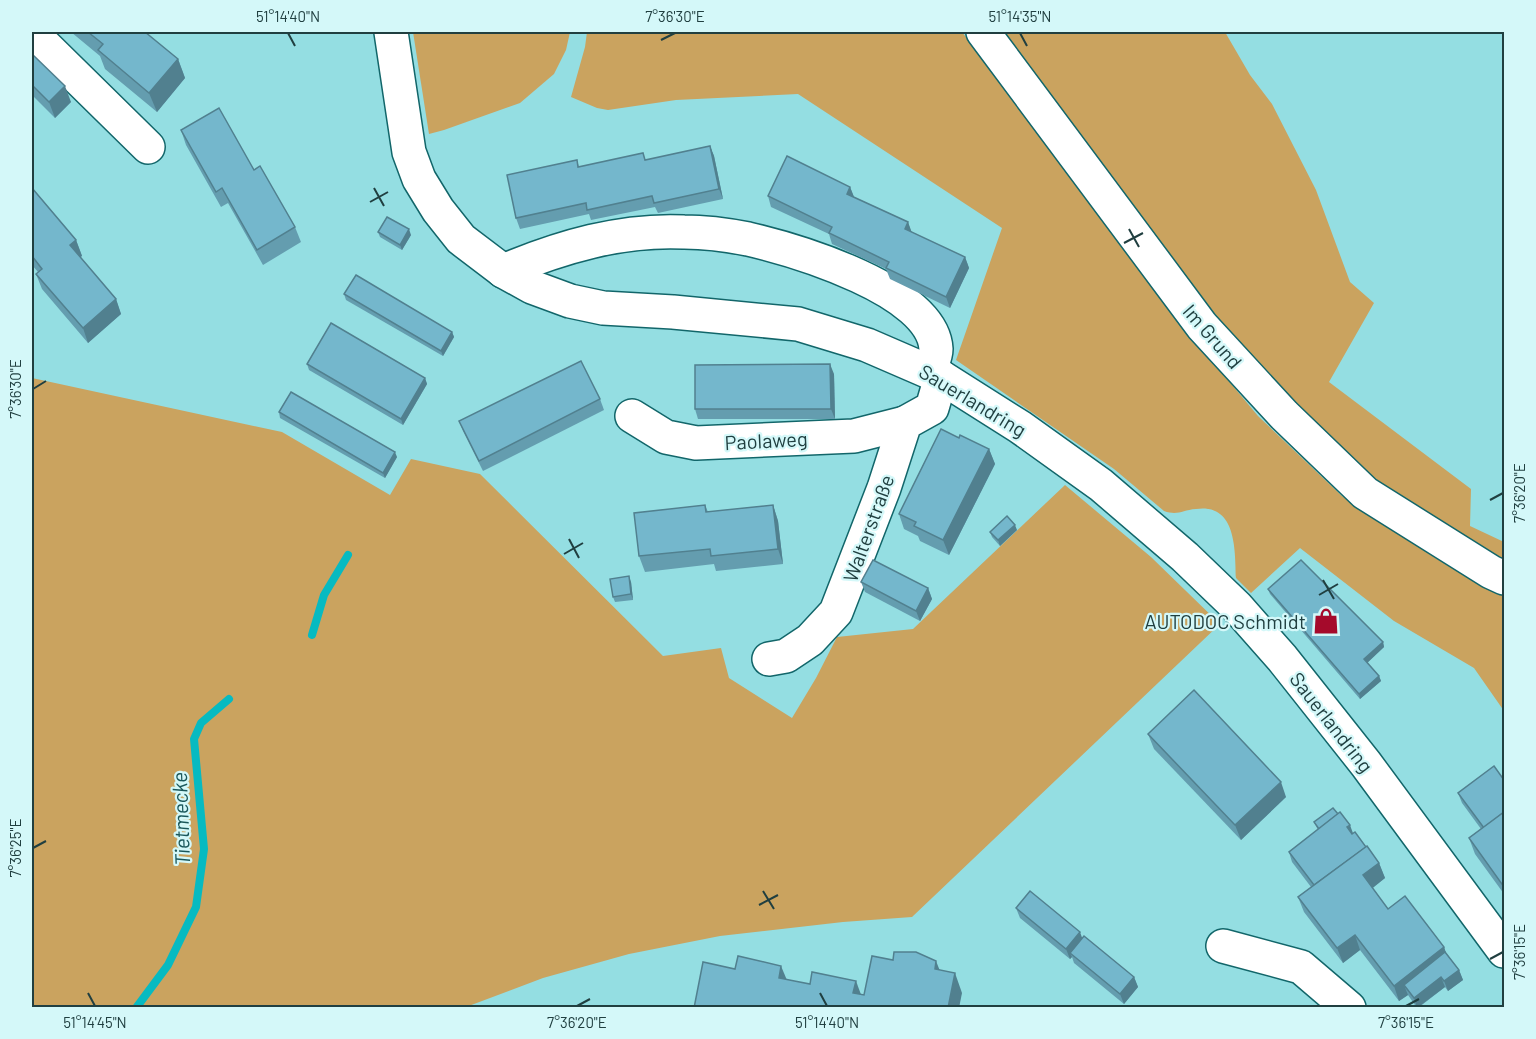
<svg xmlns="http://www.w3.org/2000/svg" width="1536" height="1039" viewBox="0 0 1536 1039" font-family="Barlow,sans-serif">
  <rect width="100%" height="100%" fill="#94dee2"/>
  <g fill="#caa35f">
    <path d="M 413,32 L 570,32 L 566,50 L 554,74 L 520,103 L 444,130 L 429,134 Z"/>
    <path d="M 587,32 L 962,32 L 1057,156 L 1167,307 L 1258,416 L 1342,496 L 1437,559 L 1504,594 L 1504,711 L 1474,668 L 1394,621 L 1300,548 L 1251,593 L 1236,578 C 1235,551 1237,503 1196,509 C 1182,510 1178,516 1164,511 L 1114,469 L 956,360 L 1002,228 L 798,94 L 676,100 L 608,110 L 597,108 L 571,97 L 585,47 Z"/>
    <path d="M 1001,32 L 1225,32 L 1250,75 L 1272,104 L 1316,190 L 1350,282 L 1374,303 L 1329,382 L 1471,489 L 1470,526 L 1504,542 L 1504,562 L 1425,515 L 1373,477 L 1301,412 L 1221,322 Z"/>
    <path d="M 32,378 L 282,432 L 390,495 L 411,459 L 480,474 L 663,656 L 721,648 L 729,678 L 792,718 L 816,678 L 837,637 L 913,629 L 1065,485 L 1151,557 L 1220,624 L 912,917 L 843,922 L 720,936 L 629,954 L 543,978 L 466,1007 L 32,1008 Z"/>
  </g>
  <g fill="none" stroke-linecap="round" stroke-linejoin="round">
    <g stroke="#07bac1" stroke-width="8">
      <path d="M 312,635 L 324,595 L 348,555"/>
      <path d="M 136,1008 L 168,965 L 196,907 L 204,849 L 194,739 L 201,723 L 229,699"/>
    </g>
    <g stroke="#12666a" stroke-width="36">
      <g id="minor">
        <path d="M 391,32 L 409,152 L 419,179 L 438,210 L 461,239 L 503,271 L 532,287 L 570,301 L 603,308 L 673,312 L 798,324 L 867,345 L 941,377 L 1020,427 L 1101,485 L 1185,557 L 1237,607 L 1282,658 L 1366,764 L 1504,951"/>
        <path d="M 32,33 L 148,147"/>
        <path d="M 503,271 C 561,247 621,229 684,232 C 705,232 728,235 748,239 C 795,250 933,290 936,349 C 936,356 932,365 930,371"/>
        <path d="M 632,416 L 666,437 L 696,443 L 854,436 L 905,423"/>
        <path d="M 769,659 L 786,656 L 810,640 L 836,612 L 884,488 L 905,423 L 932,408 L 941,377"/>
        <path d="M 1223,946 L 1301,967 L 1349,1008"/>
      </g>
    </g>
    <g stroke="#12666a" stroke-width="36">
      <path id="major" d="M 983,32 L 1202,326 L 1284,415 L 1365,493 L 1491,572 L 1504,578"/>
    </g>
    <use href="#minor" stroke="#fff" stroke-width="33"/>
    <use href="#major" stroke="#fff" stroke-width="33"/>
  </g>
  <g fill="#649daf">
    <path d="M 71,32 L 145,32 L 178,59 L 185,78 L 157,112 L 105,69 L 100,56 Z"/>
    <path d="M 32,54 L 71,102 L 55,118 L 32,95 Z"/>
    <path d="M 181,130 L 254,170 L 295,227 L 301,242 L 263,265 L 228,203 L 221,207 L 186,145 Z"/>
    <path d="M 710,146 L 714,156 L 723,199 L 658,213 L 655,207 L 591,220 L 589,214 L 520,229 L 516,218 L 577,160 L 579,167 L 646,160 Z"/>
    <path d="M 850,187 L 854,197 L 908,222 L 911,232 L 965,257 L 969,268 L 950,308 L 890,279 L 886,269 L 832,244 L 829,234 L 771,207 L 768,196 Z"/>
    <path d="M 32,188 L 76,240 L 82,256 L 80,257 L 116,299 L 121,314 L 88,343 L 42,289 L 36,274 L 38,272 L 32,265 Z"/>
    <path d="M 378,232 L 411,235 L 402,250 L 380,237 Z"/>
    <path d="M 344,294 L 452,332 L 454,337 L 443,356 L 346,300 Z"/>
    <path d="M 307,364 L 425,378 L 427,384 L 403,425 L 309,370 Z"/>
    <path d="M 834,374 L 835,419 L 698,419 L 695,409 Z"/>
    <path d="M 600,399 L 604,410 L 483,471 L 463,431 L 459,421 Z"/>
    <path d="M 279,412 L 397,457 L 385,478 L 280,418 Z"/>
    <path d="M 959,438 L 989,449 L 995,464 L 949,555 L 920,541 L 918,536 L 904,529 L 899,514 Z"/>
    <path d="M 705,505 L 708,512 L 773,505 L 778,521 L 783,564 L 716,571 L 714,564 L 645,572 L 639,556 Z"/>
    <path d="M 1017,530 L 1000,546 L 992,537 L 990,532 Z"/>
    <path d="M 631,582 L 633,600 L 615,602 L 613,597 Z"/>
    <path d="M 861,582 L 928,588 L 932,599 L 920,621 L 865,592 Z"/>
    <path d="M 1268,589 L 1383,642 L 1384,647 L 1367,663 L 1379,676 L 1381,681 L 1360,699 L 1270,594 Z"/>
    <path d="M 1148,734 L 1286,797 L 1241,840 L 1154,749 Z"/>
    <path d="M 1504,780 L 1504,894 L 1475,854 L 1469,838 L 1481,829 L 1462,803 L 1458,793 Z"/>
    <path d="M 1314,822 L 1366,847 L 1379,863 L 1385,878 L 1372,888 L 1388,909 L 1444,947 L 1446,953 L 1459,970 L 1463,980 L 1448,991 L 1445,987 L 1418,1008 L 1417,1008 L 1408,995 L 1399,1001 L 1360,950 L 1343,963 L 1304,912 L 1298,897 L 1311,887 L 1292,862 L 1289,852 L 1318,830 Z"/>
    <path d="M 1016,908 L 1082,938 L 1134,977 L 1138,987 L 1124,1004 L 1074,963 L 1072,957 L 1070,959 L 1020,918 Z"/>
  </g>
  <g fill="#51808f">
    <path d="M 178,59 L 185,78 L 157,112 L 149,93 Z"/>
    <path d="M 65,86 L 71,102 L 55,118 L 49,102 Z"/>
    <path d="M 710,146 L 714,156 L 723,199 L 719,189 Z"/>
    <path d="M 850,187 L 854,197 L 847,194 Z"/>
    <path d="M 908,222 L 912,233 L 905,229 Z"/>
    <path d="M 409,229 L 411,235 L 402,250 L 400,245 Z"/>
    <path d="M 76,240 L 82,256 L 76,260 L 70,245 Z"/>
    <path d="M 965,257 L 969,268 L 950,308 L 946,297 Z"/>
    <path d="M 116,299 L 121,314 L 88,343 L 83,328 Z"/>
    <path d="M 452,332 L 454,337 L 443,356 L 441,351 Z"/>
    <path d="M 830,364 L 834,374 L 835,419 L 831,409 Z"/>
    <path d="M 425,378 L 427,384 L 403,425 L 401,419 Z"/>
    <path d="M 989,449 L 995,464 L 949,555 L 943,540 Z"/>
    <path d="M 395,452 L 397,457 L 385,478 L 383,473 Z"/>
    <path d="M 773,505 L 778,521 L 783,564 L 778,549 Z"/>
    <path d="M 1015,525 L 1017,530 L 1000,546 L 998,540 Z"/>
    <path d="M 629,576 L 631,582 L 633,600 L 631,594 Z"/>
    <path d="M 928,588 L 932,599 L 920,621 L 916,611 Z"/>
    <path d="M 1383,642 L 1384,647 L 1366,664 L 1364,659 Z"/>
    <path d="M 1379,676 L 1381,681 L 1360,699 L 1359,694 Z"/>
    <path d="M 1281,782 L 1286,797 L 1241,840 L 1235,825 Z"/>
    <path d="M 1350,825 L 1354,836 L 1351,838 L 1347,827 Z"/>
    <path d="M 1379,863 L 1385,878 L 1369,891 L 1363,875 Z"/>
    <path d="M 1080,932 L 1084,943 L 1070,953 L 1072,957 L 1070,959 L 1066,949 Z"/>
    <path d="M 1355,935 L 1360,950 L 1343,963 L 1337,948 Z"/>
    <path d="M 1444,947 L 1449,962 L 1404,985 L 1408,995 L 1399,1001 L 1394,986 Z"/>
    <path d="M 936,961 L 944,981 L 935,969 Z"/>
    <path d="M 781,966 L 789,985 L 779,978 Z"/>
    <path d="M 1459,970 L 1463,980 L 1448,991 L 1444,981 Z"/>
    <path d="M 955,973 L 962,993 L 959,1008 L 948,1008 Z"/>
    <path d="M 1134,977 L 1138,987 L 1124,1004 L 1120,994 Z"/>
    <path d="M 1441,977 L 1445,987 L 1417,1008 L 1414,998 Z"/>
    <path d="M 856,981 L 863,1000 L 853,993 Z"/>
  </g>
  <g fill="#74b7cc" stroke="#51808f" stroke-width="1.5">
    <path d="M 88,32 L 145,32 L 178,59 L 149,93 L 98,50 L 103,44 Z"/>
    <path d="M 32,54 L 65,86 L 49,102 L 32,85 Z"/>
    <path d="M 219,108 L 254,170 L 260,166 L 295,227 L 257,250 L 222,188 L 216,192 L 181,130 Z"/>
    <path d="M 710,146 L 719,189 L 654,203 L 652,196 L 587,210 L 586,203 L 516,218 L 507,175 L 577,160 L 578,167 L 643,153 L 645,160 Z"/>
    <path d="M 787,156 L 850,187 L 847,194 L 908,222 L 905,229 L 965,257 L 946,297 L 886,268 L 889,262 L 829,233 L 832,227 L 768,196 Z"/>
    <path d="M 32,188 L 76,240 L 70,245 L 116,299 L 83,328 L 36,274 L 42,269 L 32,256 Z"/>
    <path d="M 387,217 L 409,229 L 400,245 L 378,232 Z"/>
    <path d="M 356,275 L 452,332 L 441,351 L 344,294 Z"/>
    <path d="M 331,323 L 425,378 L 401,419 L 307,364 Z"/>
    <path d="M 581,361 L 600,399 L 479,461 L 459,421 Z"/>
    <path d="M 830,364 L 831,409 L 695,409 L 695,365 Z"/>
    <path d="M 291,392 L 395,452 L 383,473 L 279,412 Z"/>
    <path d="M 941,429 L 959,438 L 960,435 L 989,449 L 943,540 L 914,526 L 916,522 L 899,514 Z"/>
    <path d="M 705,505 L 706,512 L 773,505 L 778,549 L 711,556 L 710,549 L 639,556 L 634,513 Z"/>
    <path d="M 1007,516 L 1015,525 L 998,540 L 990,532 Z"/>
    <path d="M 873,560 L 928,588 L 916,611 L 861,582 Z"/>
    <path d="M 1301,560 L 1383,642 L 1364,659 L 1379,676 L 1359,694 L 1268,589 Z"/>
    <path d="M 629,576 L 631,594 L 613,597 L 610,579 Z"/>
    <path d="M 1194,690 L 1281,782 L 1235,825 L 1148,734 Z"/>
    <path d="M 1494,766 L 1504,780 L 1504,812 L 1484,828 L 1458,793 Z"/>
    <path d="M 1333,808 L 1338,814 L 1319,829 L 1314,822 Z"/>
    <path d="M 1340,812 L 1350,825 L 1347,827 L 1352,834 L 1355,832 L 1366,847 L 1314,885 L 1289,852 Z"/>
    <path d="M 1504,812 L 1504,887 L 1469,838 Z"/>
    <path d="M 1367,846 L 1379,863 L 1363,875 L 1388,909 L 1405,896 L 1444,947 L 1394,986 L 1355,935 L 1337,948 L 1298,897 Z"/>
    <path d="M 1030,891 L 1080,932 L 1066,949 L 1016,908 Z"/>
    <path d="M 1084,936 L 1134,977 L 1120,994 L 1070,953 Z"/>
    <path d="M 894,952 L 916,952 L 936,961 L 935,969 L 955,973 L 948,1008 L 694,1008 L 703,962 L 735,969 L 738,956 L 781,966 L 779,978 L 810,984 L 812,972 L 856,981 L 853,993 L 864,995 L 872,956 L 893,960 Z"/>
    <path d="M 1445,952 L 1459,970 L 1444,981 L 1441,977 L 1414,998 L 1404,985 Z"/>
  </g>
  <path fill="none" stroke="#203f40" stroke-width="2" d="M 288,33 L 295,46M 1020,33 L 1027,46M 661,40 L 675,33M 374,188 L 384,206M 370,202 L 388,192M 1129,229 L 1139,247M 1124,243 L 1143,233M 33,389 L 46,381M 1490,500 L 1503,493M 569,539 L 579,558M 564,554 L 583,543M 1323,580 L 1334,599M 1319,595 L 1338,584M 33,848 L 46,841M 763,891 L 774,909M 759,905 L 778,895M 1490,959 L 1503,952M 88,993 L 95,1006M 820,993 L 827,1006M 577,1006 L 590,999M 1406,1006 L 1419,999"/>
  <defs>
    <g id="shop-bare" transform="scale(2.07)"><path d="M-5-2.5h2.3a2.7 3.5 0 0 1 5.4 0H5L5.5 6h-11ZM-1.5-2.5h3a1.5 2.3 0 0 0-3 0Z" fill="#a50a2b" stroke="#d4f8f9" stroke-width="2.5" paint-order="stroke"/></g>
  </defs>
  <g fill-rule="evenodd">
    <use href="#shop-bare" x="1326" y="621"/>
  </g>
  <g text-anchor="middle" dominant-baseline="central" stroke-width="4.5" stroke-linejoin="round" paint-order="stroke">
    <g font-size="20" fill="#203f40" stroke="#d4f8f9">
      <text transform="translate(1213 336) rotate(49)">Im Grund</text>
      <text transform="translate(973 400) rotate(31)">Sauerlandring</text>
      <text transform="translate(766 440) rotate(-3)">Paolaweg</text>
      <text transform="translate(868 528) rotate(-70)">Walterstraße</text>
      <text transform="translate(1332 722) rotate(52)">Sauerlandring</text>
    </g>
    <g font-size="20" fill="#203f40" stroke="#d4f8f9" text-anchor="end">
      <text x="1306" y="621">AUTODOC Schmidt</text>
    </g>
    <g font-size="21" font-style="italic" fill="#1a575a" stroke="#d4f8f9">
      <text transform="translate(180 819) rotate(-92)">Tietmecke</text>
    </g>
  </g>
  <rect width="1536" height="1039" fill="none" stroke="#d4f8f9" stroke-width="66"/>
  <rect x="33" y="33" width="1470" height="973" fill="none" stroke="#203f40" stroke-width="2"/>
  <g font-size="15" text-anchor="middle" fill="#203f40">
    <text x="288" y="22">51°14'40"N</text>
    <text x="675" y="22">7°36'30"E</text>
    <text x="1020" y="22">51°14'35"N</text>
    <text transform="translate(16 389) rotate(-90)" y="5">7°36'30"E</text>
    <text transform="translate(1520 493) rotate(-90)" y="5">7°36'20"E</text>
    <text transform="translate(16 848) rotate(-90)" y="5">7°36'25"E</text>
    <text transform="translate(1520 952) rotate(-90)" y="5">7°36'15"E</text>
    <text x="95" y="1028">51°14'45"N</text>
    <text x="577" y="1028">7°36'20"E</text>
    <text x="827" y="1028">51°14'40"N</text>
    <text x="1406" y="1028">7°36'15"E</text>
  </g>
</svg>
